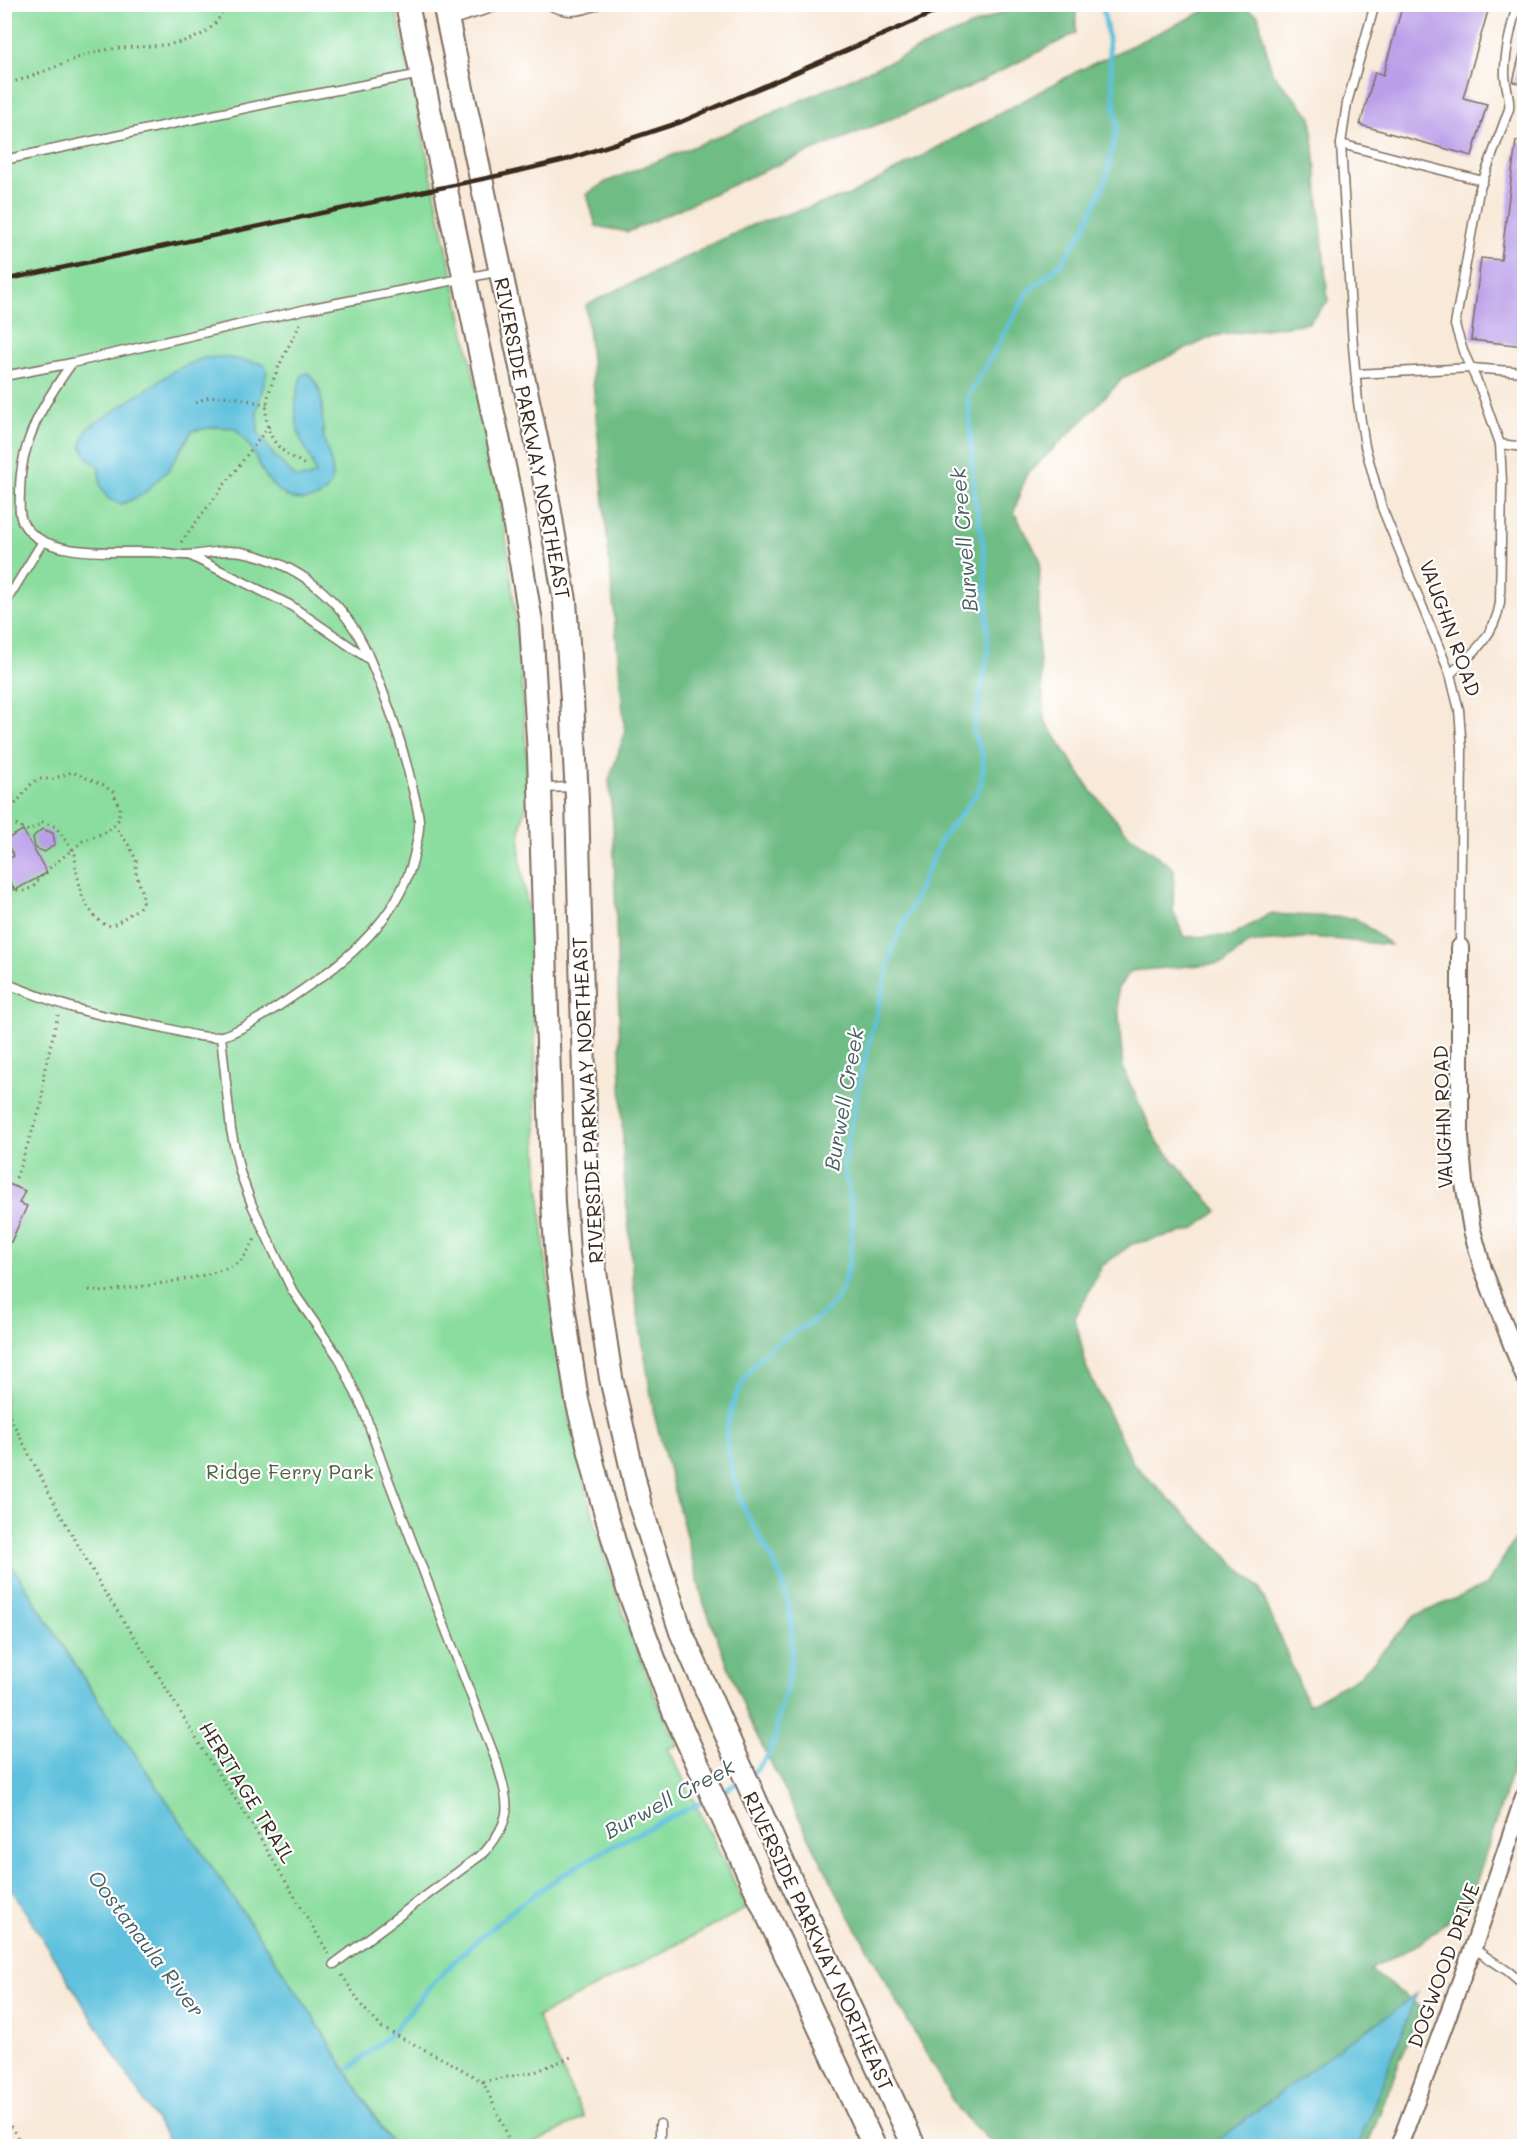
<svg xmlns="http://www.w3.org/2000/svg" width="1529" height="2151" viewBox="0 0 1529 2151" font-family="Mali,sans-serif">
  <rect width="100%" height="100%" fill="#fff"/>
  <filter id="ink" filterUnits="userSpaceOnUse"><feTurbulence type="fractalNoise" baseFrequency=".0167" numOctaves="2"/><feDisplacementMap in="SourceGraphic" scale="12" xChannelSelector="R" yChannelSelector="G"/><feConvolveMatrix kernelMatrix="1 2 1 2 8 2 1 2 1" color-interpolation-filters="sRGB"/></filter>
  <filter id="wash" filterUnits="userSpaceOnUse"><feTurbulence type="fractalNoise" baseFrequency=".008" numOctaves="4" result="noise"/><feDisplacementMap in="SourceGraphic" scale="24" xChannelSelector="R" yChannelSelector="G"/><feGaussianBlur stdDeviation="1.35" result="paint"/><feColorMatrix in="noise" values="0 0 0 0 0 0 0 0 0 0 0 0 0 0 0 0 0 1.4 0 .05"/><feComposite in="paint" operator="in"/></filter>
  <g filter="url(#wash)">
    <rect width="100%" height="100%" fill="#f8e9d8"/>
    <path fill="#8add9e" stroke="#62845e" stroke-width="1.5" d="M 5,5 L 395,5 L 500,498 C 516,596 523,694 529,793 C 527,808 520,821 520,836 C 518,863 526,892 529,919 C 532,948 533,977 534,1007 C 536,1060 534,1115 538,1168 C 550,1366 592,1566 678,1746 L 668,1748 L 747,1908 L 537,2017 L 584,2118 L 528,2146 L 393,2146 L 303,2001 L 92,1691 L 5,1555 Z"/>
    <g fill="#6fbc85" stroke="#557352" stroke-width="1.5">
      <path d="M 1019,5 L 1076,5 L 1076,33 L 967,88 L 770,168 L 628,232 L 596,226 L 587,194 L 606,182 L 715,138 Z"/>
      <path d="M 1217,5 L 1238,5 L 1258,15 L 1272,73 L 1311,116 L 1328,301 L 1308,323 L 1214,336 L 1124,377 L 1083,420 L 1026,475 L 1014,512 L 1040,559 L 1038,639 L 1045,721 L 1089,788 L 1127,833 L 1174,869 L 1173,911 L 1184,937 L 1231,936 L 1270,914 L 1355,918 L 1391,945 L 1313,937 L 1249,943 L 1225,963 L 1131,971 L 1117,989 L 1123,1069 L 1158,1143 L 1218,1211 L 1192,1230 L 1132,1244 L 1102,1266 L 1075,1318 L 1087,1369 L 1133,1463 L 1260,1589 L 1308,1705 L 1360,1676 L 1415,1616 L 1487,1585 L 1524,1525 L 1524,1726 L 1508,1784 L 1470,1902 L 1420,1943 L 1370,1970 L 1421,2007 L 1367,2146 L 995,2146 L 957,2109 L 845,1908 L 749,1720 L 704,1604 L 654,1414 L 634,1288 L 624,1176 L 613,823 L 609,780 L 625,733 L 586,305 L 752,225 L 852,194 L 1076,72 Z"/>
    </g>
    <g fill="#5fc1dd" stroke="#4d767e" stroke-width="1.5">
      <path d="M 224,357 L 264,364 L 267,371 L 257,410 L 258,432 L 271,452 L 296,478 L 308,477 L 316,474 C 313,464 310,457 305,448 C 293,427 293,397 302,375 L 308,373 C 311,377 315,380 317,384 C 325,401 321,421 324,438 C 326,451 335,466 332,479 C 329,490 321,498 310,499 C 301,501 291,499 283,494 C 266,483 261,467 252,450 C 247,442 240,435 235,428 L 215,427 L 192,431 L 169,469 L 142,495 L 122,504 L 108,499 L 100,485 L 99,467 L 88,458 L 81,446 L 87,429 L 177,369 L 203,358 Z"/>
      <path d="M 5,1555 L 92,1691 L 303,2001 L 393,2146 L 172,2146 L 5,1879 Z"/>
      <path d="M 1417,1993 L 1358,2146 L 1211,2146 L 1343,2045 L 1389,2015 Z"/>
    </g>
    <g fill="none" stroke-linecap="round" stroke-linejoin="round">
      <g stroke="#5fc1dd" stroke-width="5">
        <path d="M 749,1776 C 763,1765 772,1752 776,1735 C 777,1729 776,1723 778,1717 C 780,1708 784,1700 786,1691 C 794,1657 794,1621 784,1588 C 776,1559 758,1537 745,1510 C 738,1495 734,1479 731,1463 C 728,1451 725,1439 727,1427 C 732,1393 753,1359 781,1340 C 801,1327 826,1318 838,1296 C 852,1268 855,1229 850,1198 C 848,1185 843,1177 844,1163 L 862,1070 L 894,945 L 942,838 L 976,795 L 981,783 L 983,770 L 983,756 L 973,732 L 988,652 L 985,558 L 978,511 L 975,503 L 968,397 L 1028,292 L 1062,263 L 1084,229 L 1106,180 L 1117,126 L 1107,30 L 1102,4"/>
        <path d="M 718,1794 L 741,1781"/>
        <path d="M 351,2068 C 365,2055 382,2043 395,2029 C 406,2016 416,2003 427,1990 C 448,1967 472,1944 496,1924 C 559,1870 633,1834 707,1800"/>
      </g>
    </g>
    <g id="blocks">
      <g fill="#ba9fe8">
        <path d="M 1403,4 L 1490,4 L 1463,98 L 1487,104 L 1472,156 L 1360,125 L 1375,72 L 1383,75 Z"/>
        <path d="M 1524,37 L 1524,84 L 1513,82 Z"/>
        <path d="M 1516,141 L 1524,142 L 1524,346 L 1471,340 L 1481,258 L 1501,260 Z"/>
        <path d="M 42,829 L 53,833 L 55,844 L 45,852 L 35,848 L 33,837 Z"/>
        <path d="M 23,830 L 47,873 L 15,890 L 7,877 L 4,878 L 4,861 L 14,856 L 5,840 Z"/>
        <path d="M 4,1182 L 25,1191 L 19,1203 L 27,1206 L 11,1242 L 4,1240 Z"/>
      </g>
    </g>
  </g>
  <g filter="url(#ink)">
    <use href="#blocks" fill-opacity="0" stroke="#7d6d5f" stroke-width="1.5"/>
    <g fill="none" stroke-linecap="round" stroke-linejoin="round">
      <g stroke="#7d6d5f" stroke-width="11">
        <g id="service">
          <path d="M 548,4 C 565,15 582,12 599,4"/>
          <path d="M 1375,4 L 1347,103 L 1341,144 L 1353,346 L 1358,402 L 1365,446 L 1382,508 L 1450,674 L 1459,710 L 1462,749 L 1460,947"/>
          <path d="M 449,21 L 506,4"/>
          <path d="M 1341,144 L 1483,181"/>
          <path d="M 4,160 L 274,102 L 421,74"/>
          <path d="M 1356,374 L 1471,368 L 1524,372"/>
          <path d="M 4,376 L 72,363"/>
          <path d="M 1500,444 L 1524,447"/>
          <path d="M 189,555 L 290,605 L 370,660"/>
          <path d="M 4,605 L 43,541"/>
          <path d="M 1450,674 C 1473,654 1495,635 1500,603 L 1502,481 L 1500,444 L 1481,390 L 1463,351 L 1455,325 L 1479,191 L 1509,109 C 1511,98 1504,84 1505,71 C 1505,49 1512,26 1517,4"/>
          <path d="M 540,788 L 575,787"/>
          <path d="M 4,983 C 29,992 53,1002 77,1009 C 106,1017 136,1022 165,1028 C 182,1032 204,1040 222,1036 C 247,1029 288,1000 311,984 C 360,951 406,907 416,846 C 418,837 420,828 419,820 C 418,808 414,795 411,782 C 401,739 386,696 368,655 C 346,604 305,568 251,554 C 226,547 212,554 188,555 C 175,555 162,552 150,552 C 115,551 43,559 23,523 C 18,514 20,501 20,491 C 20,441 44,402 72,363 L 307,309 L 501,271"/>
          <path d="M 221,1036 L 231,1130 L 240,1172 L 252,1205 L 292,1290 L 339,1358 L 364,1411 L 385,1471 L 497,1763 C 509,1805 514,1817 485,1852 L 334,1964"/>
          <path d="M 1473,1948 L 1509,1972 L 1524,1985"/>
          <path d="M 660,2146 L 660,2124"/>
        </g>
      </g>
      <g stroke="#7d6d5f" stroke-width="20">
        <g id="minor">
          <path d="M 1460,947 L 1460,1138 L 1464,1183 L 1472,1230 L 1483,1269 L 1524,1376"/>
          <path d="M 1399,2146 L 1473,1948 L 1524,1797"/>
        </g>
      </g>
      <g stroke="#7d6d5f" stroke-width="26">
        <g id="secondary">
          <path d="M 407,4 L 509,490 L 531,622 L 539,755 L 553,1204 L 558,1272 L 577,1400 L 601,1497 L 628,1589 L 674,1712 L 874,2146"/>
          <path d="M 444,4 L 543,471 L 565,601 L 572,699 L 577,799 L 586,1153 L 592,1252 L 611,1378 L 640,1505 L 681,1632 L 792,1883 L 914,2146"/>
        </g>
      </g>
      <g stroke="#7d6d5f" stroke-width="3" stroke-dasharray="1.5 4.5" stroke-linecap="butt">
        <path d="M 4,62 L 13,4"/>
        <path d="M 4,84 C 38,77 68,59 100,51 C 131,44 166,50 196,37 C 211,31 220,19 226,4"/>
        <path d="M 300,324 C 285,356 247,412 278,446 C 285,454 296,459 305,465"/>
        <path d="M 196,403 C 217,389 244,400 267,405"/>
        <path d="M 181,542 L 269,426"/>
        <path d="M 4,818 L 32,783 L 39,779 L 53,779 L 72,772 L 103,785 L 113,792 L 120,809 L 118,820 L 108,831 L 83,841 L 47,870 L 33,887 L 24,891 L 4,888"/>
        <path d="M 4,823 L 16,825 L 29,831 L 42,822 L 56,827 L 75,854 L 76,869 L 83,899 L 95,917 L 105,925 L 111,926 L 117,923 L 139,908 L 142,902 L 143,894 L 136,874 L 136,859 L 127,842 L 114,826"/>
        <path d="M 16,1178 L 42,1103 L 44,1072 L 58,1015"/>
        <path d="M 89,1290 L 104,1292 C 134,1287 217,1278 239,1262 C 246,1256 250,1247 255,1239"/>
        <path d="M 4,1406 L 57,1508 L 104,1591 L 145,1653 L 206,1755 L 246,1815 L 329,1954"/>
        <path d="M 342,1975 L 362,2006 L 382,2028 L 451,2063 L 483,2082 L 505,2129 L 510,2146"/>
        <path d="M 483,2082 L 537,2071 L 571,2057"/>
        <path d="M 4,2116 L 23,2146"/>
      </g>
      <use href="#service" stroke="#fff" stroke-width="8"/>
      <use href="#minor" stroke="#fff" stroke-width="16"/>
      <use href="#secondary" stroke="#fff" stroke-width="22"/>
      <path stroke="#3b2a1e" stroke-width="4.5" d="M 4,280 L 506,174 L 565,160 L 681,122 L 954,4"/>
    </g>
  </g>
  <g text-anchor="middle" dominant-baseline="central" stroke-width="4.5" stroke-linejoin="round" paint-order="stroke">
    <g font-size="20" fill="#3b2a1e" stroke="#fff">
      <text transform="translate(533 438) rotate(79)">RIVERSIDE PARKWAY NORTHEAST</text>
      <text transform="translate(1451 628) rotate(70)">VAUGHN ROAD</text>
      <text transform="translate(587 1100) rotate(-93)">RIVERSIDE PARKWAY NORTHEAST</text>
      <text transform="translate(1442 1117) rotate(-92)">VAUGHN ROAD</text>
      <text transform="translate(248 1792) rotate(58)">HERITAGE TRAIL</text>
      <text transform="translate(819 1941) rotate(65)">RIVERSIDE PARKWAY NORTHEAST</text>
      <text transform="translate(1443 1965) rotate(-70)">DOGWOOD DRIVE</text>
    </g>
    <g font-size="20" fill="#536044" stroke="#fff">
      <text x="290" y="1471">Ridge Ferry Park</text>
    </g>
    <g font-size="21" font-style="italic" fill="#485f61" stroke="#fff">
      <text transform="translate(963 540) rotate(-95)">Burwell Creek</text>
      <text transform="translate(843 1099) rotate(-80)">Burwell Creek</text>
      <text transform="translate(669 1798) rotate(-28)">Burwell Creek</text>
      <text transform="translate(147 1943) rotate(53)">Oostanaula River</text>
    </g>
  </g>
  <rect width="1529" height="2151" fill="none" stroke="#fff" stroke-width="24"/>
</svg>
